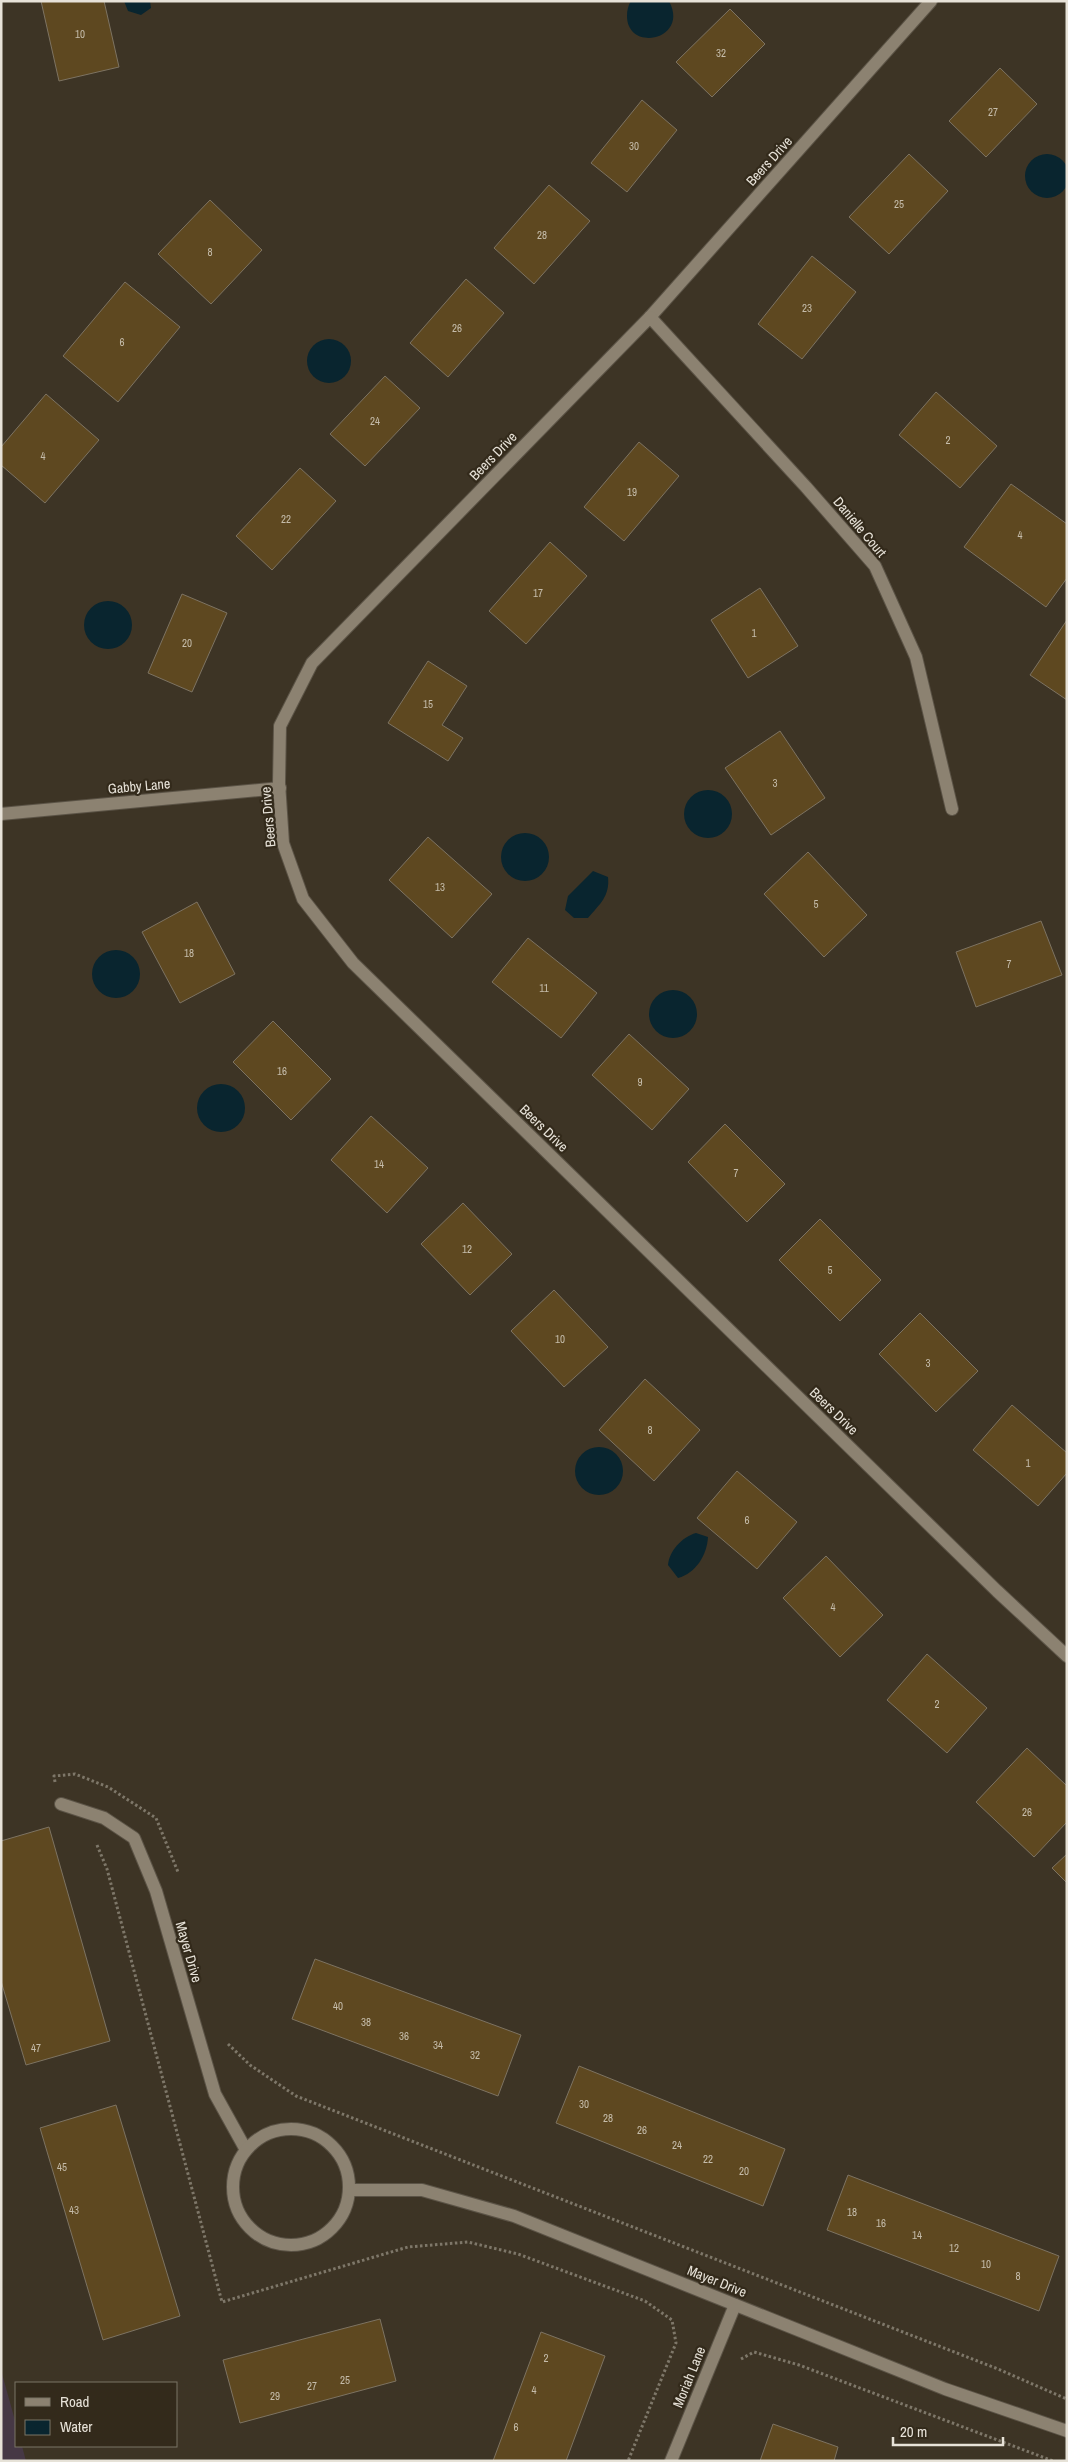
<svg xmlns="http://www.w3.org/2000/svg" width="1068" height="2462" viewBox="0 0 1068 2462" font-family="'Archivo Narrow',sans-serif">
  <rect width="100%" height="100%" fill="#3d3425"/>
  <path fill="#463845" d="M 1,2370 L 16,2424 L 16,2446 L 22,2446 L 26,2461 L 1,2461 Z"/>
  <g fill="#09252f">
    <path d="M 124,1 L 150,1 L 151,8 L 141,15 L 128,11 Z"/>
    <path d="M 631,1 L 669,1 C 690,40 627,53 627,16 C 627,10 628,6 631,1 Z"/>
    <circle cx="1047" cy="176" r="22"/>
    <circle cx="329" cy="361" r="22"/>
    <circle cx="108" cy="625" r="24"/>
    <circle cx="708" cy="814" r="24"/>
    <circle cx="525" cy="857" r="24"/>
    <path d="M 593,871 L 608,877 C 610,896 600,904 588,918 L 574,918 L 565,910 L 568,896 Z"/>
    <circle cx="116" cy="974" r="24"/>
    <circle cx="673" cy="1014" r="24"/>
    <circle cx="221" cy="1108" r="24"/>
    <circle cx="599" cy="1471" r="24"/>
    <path d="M 696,1533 L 708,1537 C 707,1555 696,1573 678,1578 L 668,1565 C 669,1551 682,1537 696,1533 Z"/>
  </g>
  <g fill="#5e4820" stroke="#7d7362">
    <path d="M 41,1 L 104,1 L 119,67 L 59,81 Z"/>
    <path d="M 730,9 L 765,44 L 712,97 L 676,62 Z"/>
    <path d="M 1000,68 L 1037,104 L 986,157 L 949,121 Z"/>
    <path d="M 642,100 L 677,130 L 627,192 L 591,163 Z"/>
    <path d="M 909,154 L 948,191 L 889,254 L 849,217 Z"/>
    <path d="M 549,185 L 590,221 L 534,284 L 494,248 Z"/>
    <path d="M 210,200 L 262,250 L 211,304 L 158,254 Z"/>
    <path d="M 812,256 L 856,292 L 802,359 L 758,324 Z"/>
    <path d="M 466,279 L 504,313 L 448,377 L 410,343 Z"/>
    <path d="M 125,282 L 180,327 L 118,402 L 63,356 Z"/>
    <path d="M 385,376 L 420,408 L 365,466 L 330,434 Z"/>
    <path d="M 936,392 L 997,446 L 960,488 L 899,435 Z"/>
    <path d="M 46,394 L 99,440 L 45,503 L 1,465 L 1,447 Z"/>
    <path d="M 639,442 L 679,476 L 624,541 L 584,507 Z"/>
    <path d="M 300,468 L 336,501 L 272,570 L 236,536 Z"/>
    <path d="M 1011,484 L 1067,524 L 1067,578 L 1046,607 L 964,547 Z"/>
    <path d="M 550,542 L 587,576 L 526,644 L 489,611 Z"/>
    <path d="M 760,588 L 798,646 L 748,678 L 711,620 Z"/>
    <path d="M 182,594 L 227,613 L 192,692 L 148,673 Z"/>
    <path d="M 1067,620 L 1067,700 L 1030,675 Z"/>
    <path d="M 428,661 L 467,686 L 442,725 L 463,738 L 448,761 L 388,723 Z"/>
    <path d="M 780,731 L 825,798 L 771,835 L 725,768 Z"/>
    <path d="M 428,837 L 492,894 L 452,938 L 389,880 Z"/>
    <path d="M 808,852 L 867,915 L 824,957 L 764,894 Z"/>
    <path d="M 197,902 L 235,974 L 180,1003 L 142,932 Z"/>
    <path d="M 1041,921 L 1062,975 L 976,1007 L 956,952 Z"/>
    <path d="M 528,938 L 597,993 L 561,1038 L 492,982 Z"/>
    <path d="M 273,1021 L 331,1079 L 291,1120 L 233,1062 Z"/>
    <path d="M 629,1034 L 689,1089 L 652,1130 L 592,1075 Z"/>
    <path d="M 371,1116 L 428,1168 L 387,1213 L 331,1160 Z"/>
    <path d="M 725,1124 L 785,1184 L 747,1222 L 688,1162 Z"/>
    <path d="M 463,1203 L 512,1254 L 470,1295 L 421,1244 Z"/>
    <path d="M 820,1219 L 881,1280 L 840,1321 L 779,1260 Z"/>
    <path d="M 554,1290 L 608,1347 L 564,1387 L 511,1331 Z"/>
    <path d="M 920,1313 L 978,1371 L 936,1412 L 879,1354 Z"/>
    <path d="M 645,1379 L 700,1430 L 654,1481 L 599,1430 Z"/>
    <path d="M 1012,1405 L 1067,1453 L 1067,1473 L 1038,1506 L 973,1450 Z"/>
    <path d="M 737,1471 L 797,1522 L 757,1569 L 697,1518 Z"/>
    <path d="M 826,1556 L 883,1615 L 840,1657 L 783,1598 Z"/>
    <path d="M 927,1654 L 987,1708 L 947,1753 L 887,1700 Z"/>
    <path d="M 1027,1748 L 1067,1786 L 1067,1822 L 1034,1857 L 976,1802 Z"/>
    <path d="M 49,1827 L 110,2041 L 26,2065 L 1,1981 L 1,1841 Z"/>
    <path d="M 1067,1854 L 1067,1883 L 1052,1868 Z"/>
    <path d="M 315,1959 L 521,2035 L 498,2096 L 292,2019 Z"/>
    <path d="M 579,2066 L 785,2149 L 763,2206 L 556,2123 Z"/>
    <path d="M 116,2105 L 180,2316 L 103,2340 L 40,2128 Z"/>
    <path d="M 848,2175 L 1059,2256 L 1039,2311 L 827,2230 Z"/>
    <path d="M 380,2319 L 396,2381 L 240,2423 L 223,2360 Z"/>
    <path d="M 541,2332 L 605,2356 L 566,2461 L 493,2461 Z"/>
    <path d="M 773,2424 L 838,2447 L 834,2461 L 760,2461 Z"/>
  </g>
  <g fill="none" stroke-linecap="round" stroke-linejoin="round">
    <g stroke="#5b5346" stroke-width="14">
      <g id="minor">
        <path d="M 931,1 L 650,317 L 312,663 L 280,726 L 279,783 L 283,843 L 303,899 L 353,963 L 997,1591 L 1067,1656"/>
        <path d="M 650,317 L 806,487 L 875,566 L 916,657 L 952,809"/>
        <path d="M 1,814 L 280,788"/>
        <path d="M 61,1804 L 104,1818 L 134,1838 L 156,1891 L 215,2094 L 246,2150"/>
        <circle cx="291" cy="2187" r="58"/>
        <path d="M 350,2190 L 422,2190 L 514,2216 L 945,2389 L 1067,2431"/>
        <path d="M 671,2461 L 735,2305"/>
      </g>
    </g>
    <g stroke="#7e7769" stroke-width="3" stroke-dasharray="2.5 2.5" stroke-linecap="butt">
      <path d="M 55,1782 L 54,1776 L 75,1774 L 108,1787 L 156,1818 L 178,1872"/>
      <path d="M 97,1845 L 107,1869 L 222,2302 L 408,2247 L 468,2242 L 518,2254 L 645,2301 L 672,2320 L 676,2343 L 628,2461"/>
      <path d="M 228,2044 L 250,2065 L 296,2096 L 998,2369 L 1067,2399"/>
      <path d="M 741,2359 L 754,2352 L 799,2365 L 1053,2461"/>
    </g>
    <use href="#minor" stroke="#8c8271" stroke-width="12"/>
  </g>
  <g text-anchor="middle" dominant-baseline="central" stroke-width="4.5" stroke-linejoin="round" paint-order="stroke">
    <g font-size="11" fill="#c5bcaa">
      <text x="80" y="34">10</text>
      <text x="721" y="53">32</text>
      <text x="993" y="112">27</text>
      <text x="634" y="146">30</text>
      <text x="899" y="204">25</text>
      <text x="542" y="235">28</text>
      <text x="210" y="252">8</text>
      <text x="807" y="308">23</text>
      <text x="457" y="328">26</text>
      <text x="122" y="342">6</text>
      <text x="375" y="421">24</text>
      <text x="948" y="440">2</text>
      <text x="43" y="456">4</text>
      <text x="632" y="492">19</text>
      <text x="286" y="519">22</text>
      <text x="1020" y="535">4</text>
      <text x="538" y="593">17</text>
      <text x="754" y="633">1</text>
      <text x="187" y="643">20</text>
      <text x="428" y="704">15</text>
      <text x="775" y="783">3</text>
      <text x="440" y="887">13</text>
      <text x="816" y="904">5</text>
      <text x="189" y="953">18</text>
      <text x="1009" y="964">7</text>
      <text x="544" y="988">11</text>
      <text x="282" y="1071">16</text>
      <text x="640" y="1082">9</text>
      <text x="379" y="1164">14</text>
      <text x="736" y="1173">7</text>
      <text x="467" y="1249">12</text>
      <text x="830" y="1270">5</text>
      <text x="560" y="1339">10</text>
      <text x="928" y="1363">3</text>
      <text x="650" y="1430">8</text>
      <text x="1028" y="1463">1</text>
      <text x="747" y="1520">6</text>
      <text x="833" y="1607">4</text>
      <text x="937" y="1704">2</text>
      <text x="1027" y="1812">26</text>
      <text x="338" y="2006">40</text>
      <text x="366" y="2022">38</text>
      <text x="404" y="2036">36</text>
      <text x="438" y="2045">34</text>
      <text x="36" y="2048">47</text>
      <text x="475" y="2055">32</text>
      <text x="584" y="2104">30</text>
      <text x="608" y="2118">28</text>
      <text x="642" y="2130">26</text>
      <text x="677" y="2145">24</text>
      <text x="708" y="2159">22</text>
      <text x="62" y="2167">45</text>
      <text x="744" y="2171">20</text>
      <text x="74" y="2210">43</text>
      <text x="852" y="2212">18</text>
      <text x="881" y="2223">16</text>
      <text x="917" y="2235">14</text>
      <text x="954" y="2248">12</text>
      <text x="986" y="2264">10</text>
      <text x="1018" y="2276">8</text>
      <text x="546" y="2358">2</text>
      <text x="345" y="2380">25</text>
      <text x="312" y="2386">27</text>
      <text x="534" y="2390">4</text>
      <text x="275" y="2396">29</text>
      <text x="516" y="2427">6</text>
    </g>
    <g font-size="14" fill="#e7e2d8" stroke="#332a1b">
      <text transform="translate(769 161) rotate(-48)">Beers Drive</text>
      <text transform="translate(493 456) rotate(-46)">Beers Drive</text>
      <text transform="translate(860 527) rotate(50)">Danielle Court</text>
      <text transform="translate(139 786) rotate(-5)">Gabby Lane</text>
      <text transform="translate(268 817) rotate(-95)">Beers Drive</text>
      <text transform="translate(544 1128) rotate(44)">Beers Drive</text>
      <text transform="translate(834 1411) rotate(44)">Beers Drive</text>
      <text transform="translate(189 1952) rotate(74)">Mayer Drive</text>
      <text transform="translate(717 2281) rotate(22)">Mayer Drive</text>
      <text transform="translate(689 2377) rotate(-68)">Moriah Lane</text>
    </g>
  </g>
  <rect width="1068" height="2462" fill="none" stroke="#e7e2d8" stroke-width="5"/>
  <rect x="15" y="2382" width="162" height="65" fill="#332a1b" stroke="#7b7467"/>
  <rect x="25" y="2398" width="25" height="8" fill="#8c8271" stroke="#7b7467"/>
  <text x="60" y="2407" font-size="15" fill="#e7e2d8">Road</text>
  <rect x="25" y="2420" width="25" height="15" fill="#09252f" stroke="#7b7467"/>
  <text x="60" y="2432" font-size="15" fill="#e7e2d8">Water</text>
  <path d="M893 2437v8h110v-8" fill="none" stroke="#e7e2d8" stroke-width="2.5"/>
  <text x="900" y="2437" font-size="15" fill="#e7e2d8" stroke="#332a1b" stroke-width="4" paint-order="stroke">20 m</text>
</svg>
